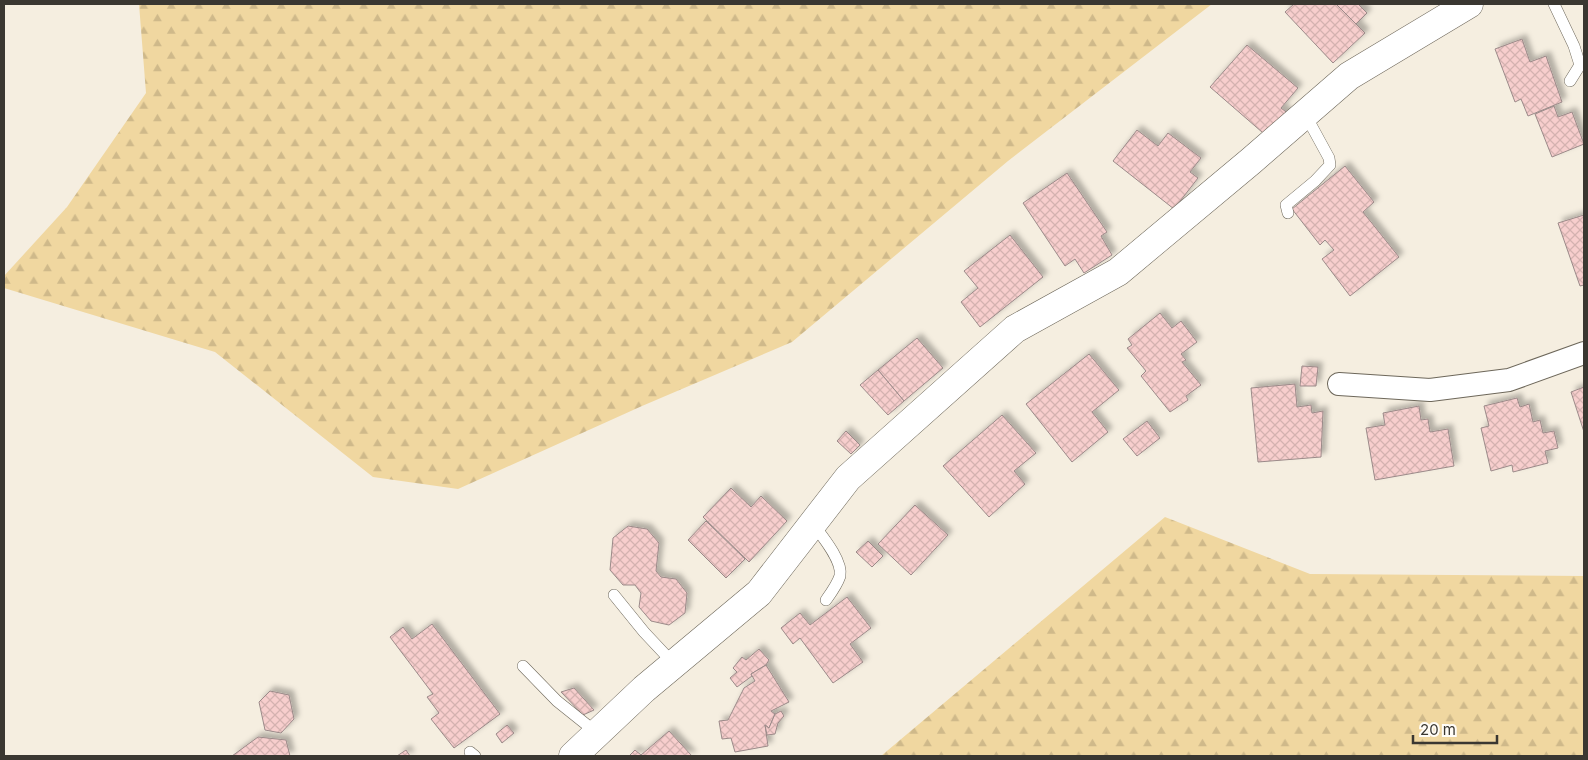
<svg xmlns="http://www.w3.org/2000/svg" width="1588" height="760" viewBox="0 0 1588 760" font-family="Inter,sans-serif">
  <defs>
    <pattern id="forest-firs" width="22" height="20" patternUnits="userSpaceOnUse" patternTransform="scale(1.25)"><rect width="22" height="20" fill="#f0d7a0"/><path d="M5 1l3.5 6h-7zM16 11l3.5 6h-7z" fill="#cfb98a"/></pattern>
    <pattern id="building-cross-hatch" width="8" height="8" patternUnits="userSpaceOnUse" patternTransform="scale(1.25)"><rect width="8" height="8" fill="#f7cecd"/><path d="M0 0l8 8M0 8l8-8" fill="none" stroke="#d4b2b0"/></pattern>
    <filter id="shadow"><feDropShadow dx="4.5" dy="-4.5" stdDeviation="2.5" flood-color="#0004"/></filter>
  </defs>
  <rect width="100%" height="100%" fill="#f5eee0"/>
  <g fill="url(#forest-firs)">
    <path d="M 139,4 L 1212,4 L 1008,161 L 792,342 L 642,406 L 458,489 L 373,477 L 215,352 L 4,288 L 4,276 L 67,207 L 146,93 Z"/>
    <path d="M 1165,517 L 1310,574 L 1584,576 L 1584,756 L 881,756 Z"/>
  </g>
  <g fill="url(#building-cross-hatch)" stroke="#9b8a89" filter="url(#shadow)">
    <path d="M 1294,4 L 1336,4 L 1365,33 L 1333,63 L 1285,12 Z"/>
    <path d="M 1336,4 L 1358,4 L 1367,13 L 1356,24 Z"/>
    <path d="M 1522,39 L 1530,62 L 1546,56 L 1562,102 L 1528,116 L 1521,99 L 1515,102 L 1495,49 Z"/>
    <path d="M 1247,45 L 1298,88 L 1281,108 L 1290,115 L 1270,139 L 1210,87 Z"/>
    <path d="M 1554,106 L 1558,117 L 1572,112 L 1584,144 L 1552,157 L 1535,114 Z"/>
    <path d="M 1137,130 L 1158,146 L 1168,133 L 1201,158 L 1190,172 L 1198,178 L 1174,209 L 1113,161 Z"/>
    <path d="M 1345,166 L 1374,202 L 1363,212 L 1399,257 L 1350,296 L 1322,259 L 1334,250 L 1325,240 L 1320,245 L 1292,209 Z"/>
    <path d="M 1067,173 L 1107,232 L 1101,236 L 1112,255 L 1084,273 L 1075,259 L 1065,266 L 1023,203 Z"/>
    <path d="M 1584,215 L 1584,285 L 1580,286 L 1558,223 Z"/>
    <path d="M 1010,235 L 1043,277 L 980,327 L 961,302 L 978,288 L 964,271 Z"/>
    <path d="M 1160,313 L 1172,328 L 1181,321 L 1197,342 L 1181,354 L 1186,360 L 1182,362 L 1201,385 L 1186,396 L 1188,400 L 1170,412 L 1141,376 L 1146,371 L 1127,348 L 1132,345 L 1128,339 Z"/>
    <path d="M 917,338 L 943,368 L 904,401 L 878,370 Z"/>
    <path d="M 1089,354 L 1119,390 L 1092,412 L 1108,432 L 1072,462 L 1026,404 Z"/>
    <path d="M 1302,366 L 1318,367 L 1316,386 L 1300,386 Z"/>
    <path d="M 878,370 L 904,401 L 888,415 L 860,385 Z"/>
    <path d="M 1295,384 L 1297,407 L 1311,405 L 1312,413 L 1323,411 L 1321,457 L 1258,462 L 1251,388 Z"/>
    <path d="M 1584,387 L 1584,432 L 1571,392 Z"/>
    <path d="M 1517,398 L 1520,407 L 1529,404 L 1533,422 L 1540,420 L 1543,433 L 1554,431 L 1558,448 L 1545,451 L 1548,463 L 1513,472 L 1512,465 L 1491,471 L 1481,428 L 1489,426 L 1484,406 Z"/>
    <path d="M 1419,406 L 1421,420 L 1428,419 L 1430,432 L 1448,429 L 1454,466 L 1375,480 L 1366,428 L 1385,425 L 1383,413 Z"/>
    <path d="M 1002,415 L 1036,453 L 1014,471 L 1025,484 L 989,517 L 943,466 Z"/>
    <path d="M 1147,421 L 1160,438 L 1137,456 L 1123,439 Z"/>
    <path d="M 846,431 L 860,445 L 851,454 L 837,441 Z"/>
    <path d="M 731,488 L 751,507 L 761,496 L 787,521 L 749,562 L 703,517 Z"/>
    <path d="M 915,505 L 948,535 L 911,575 L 878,544 Z"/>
    <path d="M 706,521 L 745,559 L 726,578 L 688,540 Z"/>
    <path d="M 628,526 L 647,529 L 659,543 L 656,571 L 661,577 L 676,579 L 687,593 L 685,613 L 669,625 L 651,621 L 639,607 L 641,593 L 635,585 L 623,585 L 610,570 L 613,538 Z"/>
    <path d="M 868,541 L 883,556 L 872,567 L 856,552 Z"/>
    <path d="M 847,597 L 871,628 L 850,644 L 863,662 L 833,683 L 800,638 L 793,644 L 781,628 L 800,613 L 810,625 Z"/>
    <path d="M 432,624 L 500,714 L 454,748 L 431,719 L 439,713 L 427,697 L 433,694 L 390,637 L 403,627 L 412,639 Z"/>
    <path d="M 759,649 L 769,660 L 766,665 L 751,674 L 752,676 L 737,687 L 730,678 L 737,672 L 733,668 L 742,657 L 746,660 Z"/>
    <path d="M 766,665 L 789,702 L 771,711 L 775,714 L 769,728 L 765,725 L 768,746 L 735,752 L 731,738 L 722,739 L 719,721 L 728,720 L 744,688 L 755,681 L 751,674 Z"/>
    <path d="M 574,688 L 594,710 L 583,715 L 561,692 Z"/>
    <path d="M 270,691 L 289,695 L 294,719 L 281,733 L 265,730 L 259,702 Z"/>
    <path d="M 781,711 L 784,716 L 778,723 L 775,734 L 767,735 L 765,725 L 769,728 L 775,714 Z"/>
    <path d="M 507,725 L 514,733 L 502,743 L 496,734 Z"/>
    <path d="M 669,731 L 692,756 L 629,756 L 635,750 L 641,755 Z"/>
    <path d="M 258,737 L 286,740 L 290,756 L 232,756 Z"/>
    <path d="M 406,750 L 410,756 L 397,756 Z"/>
  </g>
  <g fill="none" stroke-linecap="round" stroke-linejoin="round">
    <g stroke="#6d675a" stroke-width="12">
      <g id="service">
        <path d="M 1554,4 L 1574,46 L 1580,65 L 1570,81"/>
        <path d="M 1288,213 L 1286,205 L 1315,181 L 1330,165 L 1329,158 L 1305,114"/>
        <path d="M 813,524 C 822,536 843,561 840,576 C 837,585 831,593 826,600"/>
        <path d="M 614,595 L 644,632 L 674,664"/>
        <path d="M 523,666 L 557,701 L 597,733"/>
        <path d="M 470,752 L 475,756"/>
      </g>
    </g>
    <g stroke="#6d675a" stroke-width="24">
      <path id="minor" d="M 1339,384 L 1430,390 L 1509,380 L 1584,353"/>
    </g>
    <g stroke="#6d675a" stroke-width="29">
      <path id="secondary" d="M 573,756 L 644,689 L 759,593 L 848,478 L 1015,329 L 1118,272 L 1251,161 L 1349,76 L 1469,4"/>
    </g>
    <use href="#service" stroke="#fff" stroke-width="11"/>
    <use href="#minor" stroke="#fff" stroke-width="22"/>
    <use href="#secondary" stroke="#fff" stroke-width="28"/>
  </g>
  <rect width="1588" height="760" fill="none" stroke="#3a3731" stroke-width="10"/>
  <path d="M1413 735v8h84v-8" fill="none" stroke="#3a3731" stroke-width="2.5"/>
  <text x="1420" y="735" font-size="15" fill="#3a3731" stroke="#fffcf6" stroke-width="4" paint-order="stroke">20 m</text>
</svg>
